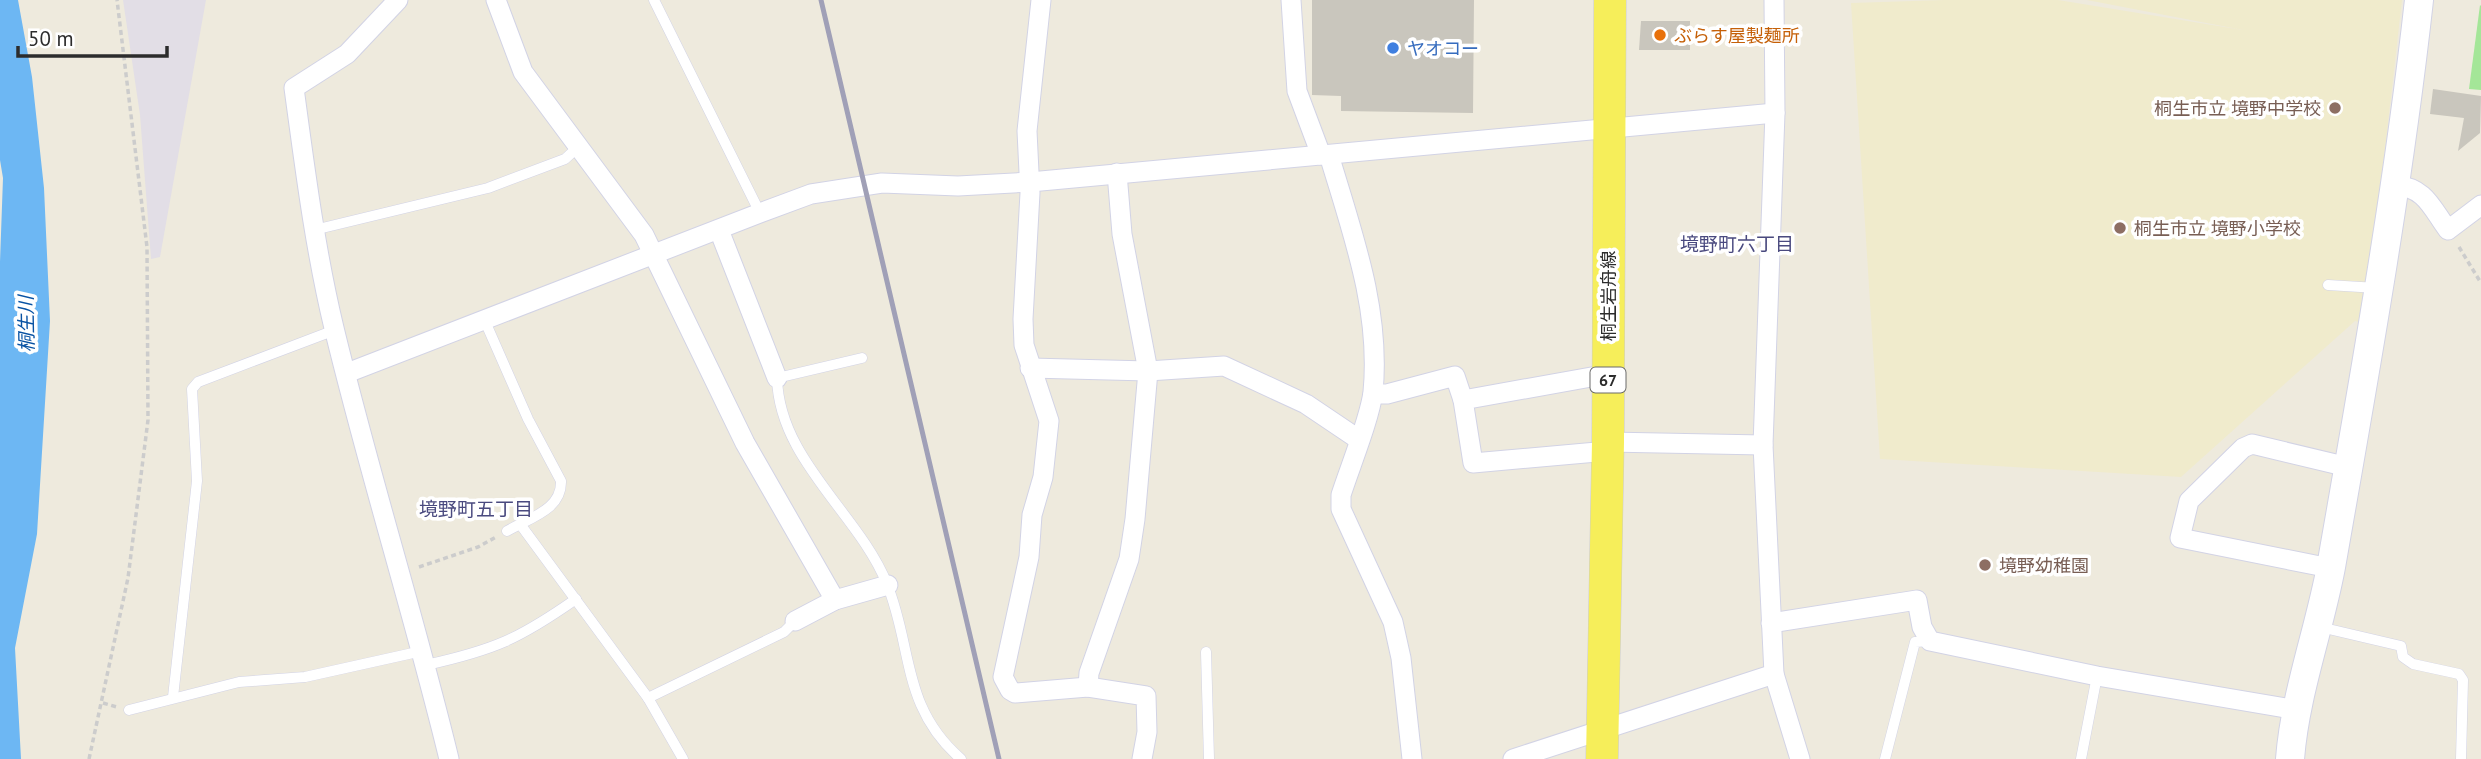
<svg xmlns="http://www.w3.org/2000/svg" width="2481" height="759" viewBox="0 0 2481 759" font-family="'PT Sans','Noto Sans JP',sans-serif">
  <rect width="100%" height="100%" fill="#eeeadd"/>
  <path fill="#e2dee6" d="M 123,0 L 206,0 L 160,257 L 151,259 L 140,115 Z"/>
  <path fill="#f0ebcc" d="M 1944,0 L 2058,0 L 2243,30 L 2087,0 L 2402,0 L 2380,193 L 2359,322 L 2355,321 L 2181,477 L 1880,459 L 1851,3 Z"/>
  <path fill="#a4e698" d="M 2480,5 L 2481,6 L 2481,90 L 2469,89 Z"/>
  <path fill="#6db7f3" d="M 0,0 L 18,0 L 32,77 L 44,188 L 50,321 L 37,534 L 15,648 L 21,759 L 0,759 L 0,262 L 3,178 L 0,160 Z"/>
  <g fill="#c9c6bd">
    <path d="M 1312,0 L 1474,0 L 1473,113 L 1341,111 L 1341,96 L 1312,95 Z"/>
    <path d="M 1641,21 L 1690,21 L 1690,50 L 1639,50 Z"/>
    <path d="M 2433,89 L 2481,96 L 2480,133 L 2458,151 L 2464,118 L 2430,114 Z"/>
  </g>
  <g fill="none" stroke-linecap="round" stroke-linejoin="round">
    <g stroke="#d2d3e5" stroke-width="11">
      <g id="lane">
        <path d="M 654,0 L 760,213"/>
        <path d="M 314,230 L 488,188 L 565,159 L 577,148"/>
        <path d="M 2328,285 L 2377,288"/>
        <path d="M 484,319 L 528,419 L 561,481 C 562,510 529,518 507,531"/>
        <path d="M 862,358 L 777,378 C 779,460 859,514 887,584 C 913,648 901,707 961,759"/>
        <path d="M 520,524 L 648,698 L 784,632 L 795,621"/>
        <path d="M 2320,627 L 2401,646 L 2403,657 L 2413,664 L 2459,674 L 2463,680 L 2461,759"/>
        <path d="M 1206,652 L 1209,759"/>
        <path d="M 426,665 C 494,650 519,639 576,599"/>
        <path d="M 173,697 L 197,481 L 192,389 L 198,382 L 335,330"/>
        <path d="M 648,698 L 683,759"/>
        <path d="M 129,710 L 239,682 L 305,677 L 422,651"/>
        <path d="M 1885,759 L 1915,642 L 1930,641"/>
        <path d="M 2081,759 L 2097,676"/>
      </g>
    </g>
    <g stroke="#d2d3e5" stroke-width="21">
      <g id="street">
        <path d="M 398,0 L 347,54 L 294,88 C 305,169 315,249 334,328 C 369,473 414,615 449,759"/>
        <path d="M 496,0 L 523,72 L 644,235 L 745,443 L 835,600"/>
        <path d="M 1041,0 L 1027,131 L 1030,193 L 1023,319 L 1024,345 L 1049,421 L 1043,477 L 1032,515 L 1029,557 L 1003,677 L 1010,690 L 1015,693 L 1088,687 L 1146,696 L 1147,732 L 1142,759"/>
        <path d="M 1291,0 L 1297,91 L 1321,155"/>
        <path d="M 1774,0 L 1775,113 L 1763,445 L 1774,674 L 1800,759"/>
        <path d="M 1329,155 C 1352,232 1381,310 1373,392 C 1370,418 1350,467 1341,495 L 1341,509 L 1393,622 L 1401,658 L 1412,759"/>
        <path d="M 2395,185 C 2426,188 2431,207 2448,230 L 2481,205"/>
        <path d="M 719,230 L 777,378"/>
        <path d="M 1030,368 L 1148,371 L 1224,366 L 1306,404 L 1358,439"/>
        <path d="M 347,373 L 760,213 L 811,194 L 882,183 L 958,186 L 1030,182 L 1775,113"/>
        <path d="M 1373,394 L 1387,394 L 1455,376 L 1463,400"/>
        <path d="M 1608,442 L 1763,445"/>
        <path d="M 1608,451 L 1473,463 L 1463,400 L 1608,374"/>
        <path d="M 2330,568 L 2180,538 L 2189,501 L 2243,448 L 2252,444 L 2348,467"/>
        <path d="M 795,621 L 835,600 L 888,585"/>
        <path d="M 1771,623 L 1917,600 L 1922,627 L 1930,641 L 2097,676 L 2298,710"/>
        <path d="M 1088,687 L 1089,673 L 1129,559 L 1135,519 L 1148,371 L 1122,234 L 1117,173"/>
        <path d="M 1513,759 L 1774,674"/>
      </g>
    </g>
    <g stroke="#d2d3e5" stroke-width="30">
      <path id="secondary" d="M 2290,759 C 2295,694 2319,631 2331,567 C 2364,378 2398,190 2419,0"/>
    </g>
    <g stroke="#ccc" stroke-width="33">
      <path id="primary" d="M 1602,759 L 1608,442 L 1610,0"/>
    </g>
    <g stroke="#ccc" stroke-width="3.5" stroke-dasharray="5 3.5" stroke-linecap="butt">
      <path d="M 2459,247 L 2481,283"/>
      <path d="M 419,567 L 478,547 L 496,537"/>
      <path d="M 103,703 L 117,707"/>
      <path d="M 89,759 L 128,578 L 148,420 L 147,247 L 117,0"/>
    </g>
    <use href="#lane" stroke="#fff" stroke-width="10"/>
    <use href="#street" stroke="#fff" stroke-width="19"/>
    <use href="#secondary" stroke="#fff" stroke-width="28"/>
    <use href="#primary" stroke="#f6ee5a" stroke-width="32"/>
    <path stroke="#a0a0b7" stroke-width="5" d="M 821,0 L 999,759"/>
  </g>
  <circle fill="#e8710a" stroke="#fff" stroke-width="2.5" cx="1660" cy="35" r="7"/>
  <circle fill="#3f7fe0" stroke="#fff" stroke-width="2.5" cx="1393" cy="48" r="7"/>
  <g fill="#8d6e63" stroke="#fff" stroke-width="2.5">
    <circle cx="2335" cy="108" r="7"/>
    <circle cx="2120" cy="228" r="7"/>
    <circle cx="1985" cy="565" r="7"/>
  </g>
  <g text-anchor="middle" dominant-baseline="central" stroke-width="7" stroke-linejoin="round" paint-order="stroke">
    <rect fill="#fff" stroke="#6b6b6b" stroke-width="2" x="1590.5" y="367.5" width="35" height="25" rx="5"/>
    <g font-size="16" font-weight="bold" fill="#2c2c2c">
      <text x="1608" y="380">67</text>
    </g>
    <g font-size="18" fill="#c56008" stroke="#fff" text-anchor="start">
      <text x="1674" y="35">ぶらす屋製麺所</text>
    </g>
    <g font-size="18" fill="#366cbe" stroke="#fff" text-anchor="start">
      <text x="1407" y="48">ヤオコー</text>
    </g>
    <g font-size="18" fill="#785e54" stroke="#fff" text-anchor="start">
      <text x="2321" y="108" text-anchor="end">桐生市立 境野中学校</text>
      <text x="2134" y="228">桐生市立 境野小学校</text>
      <text x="1999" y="565">境野幼稚園</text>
    </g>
    <g font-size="18" fill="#2c2c2c" stroke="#fff">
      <text transform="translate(1608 296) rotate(-90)">桐生岩舟線</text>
    </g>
    <g font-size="19" fill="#4a4a7f" stroke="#fff">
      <text x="1737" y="244">境野町六丁目</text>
      <text x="476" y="509">境野町五丁目</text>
    </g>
    <g font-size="19" font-style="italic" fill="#0852a3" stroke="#fff">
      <text transform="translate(26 324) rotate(-91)">桐生川</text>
    </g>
  </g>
  <path d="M18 46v10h149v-10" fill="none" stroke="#2c2c2c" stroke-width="3.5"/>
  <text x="28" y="46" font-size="21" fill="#2c2c2c" stroke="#ffffff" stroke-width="5" paint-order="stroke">50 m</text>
</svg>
